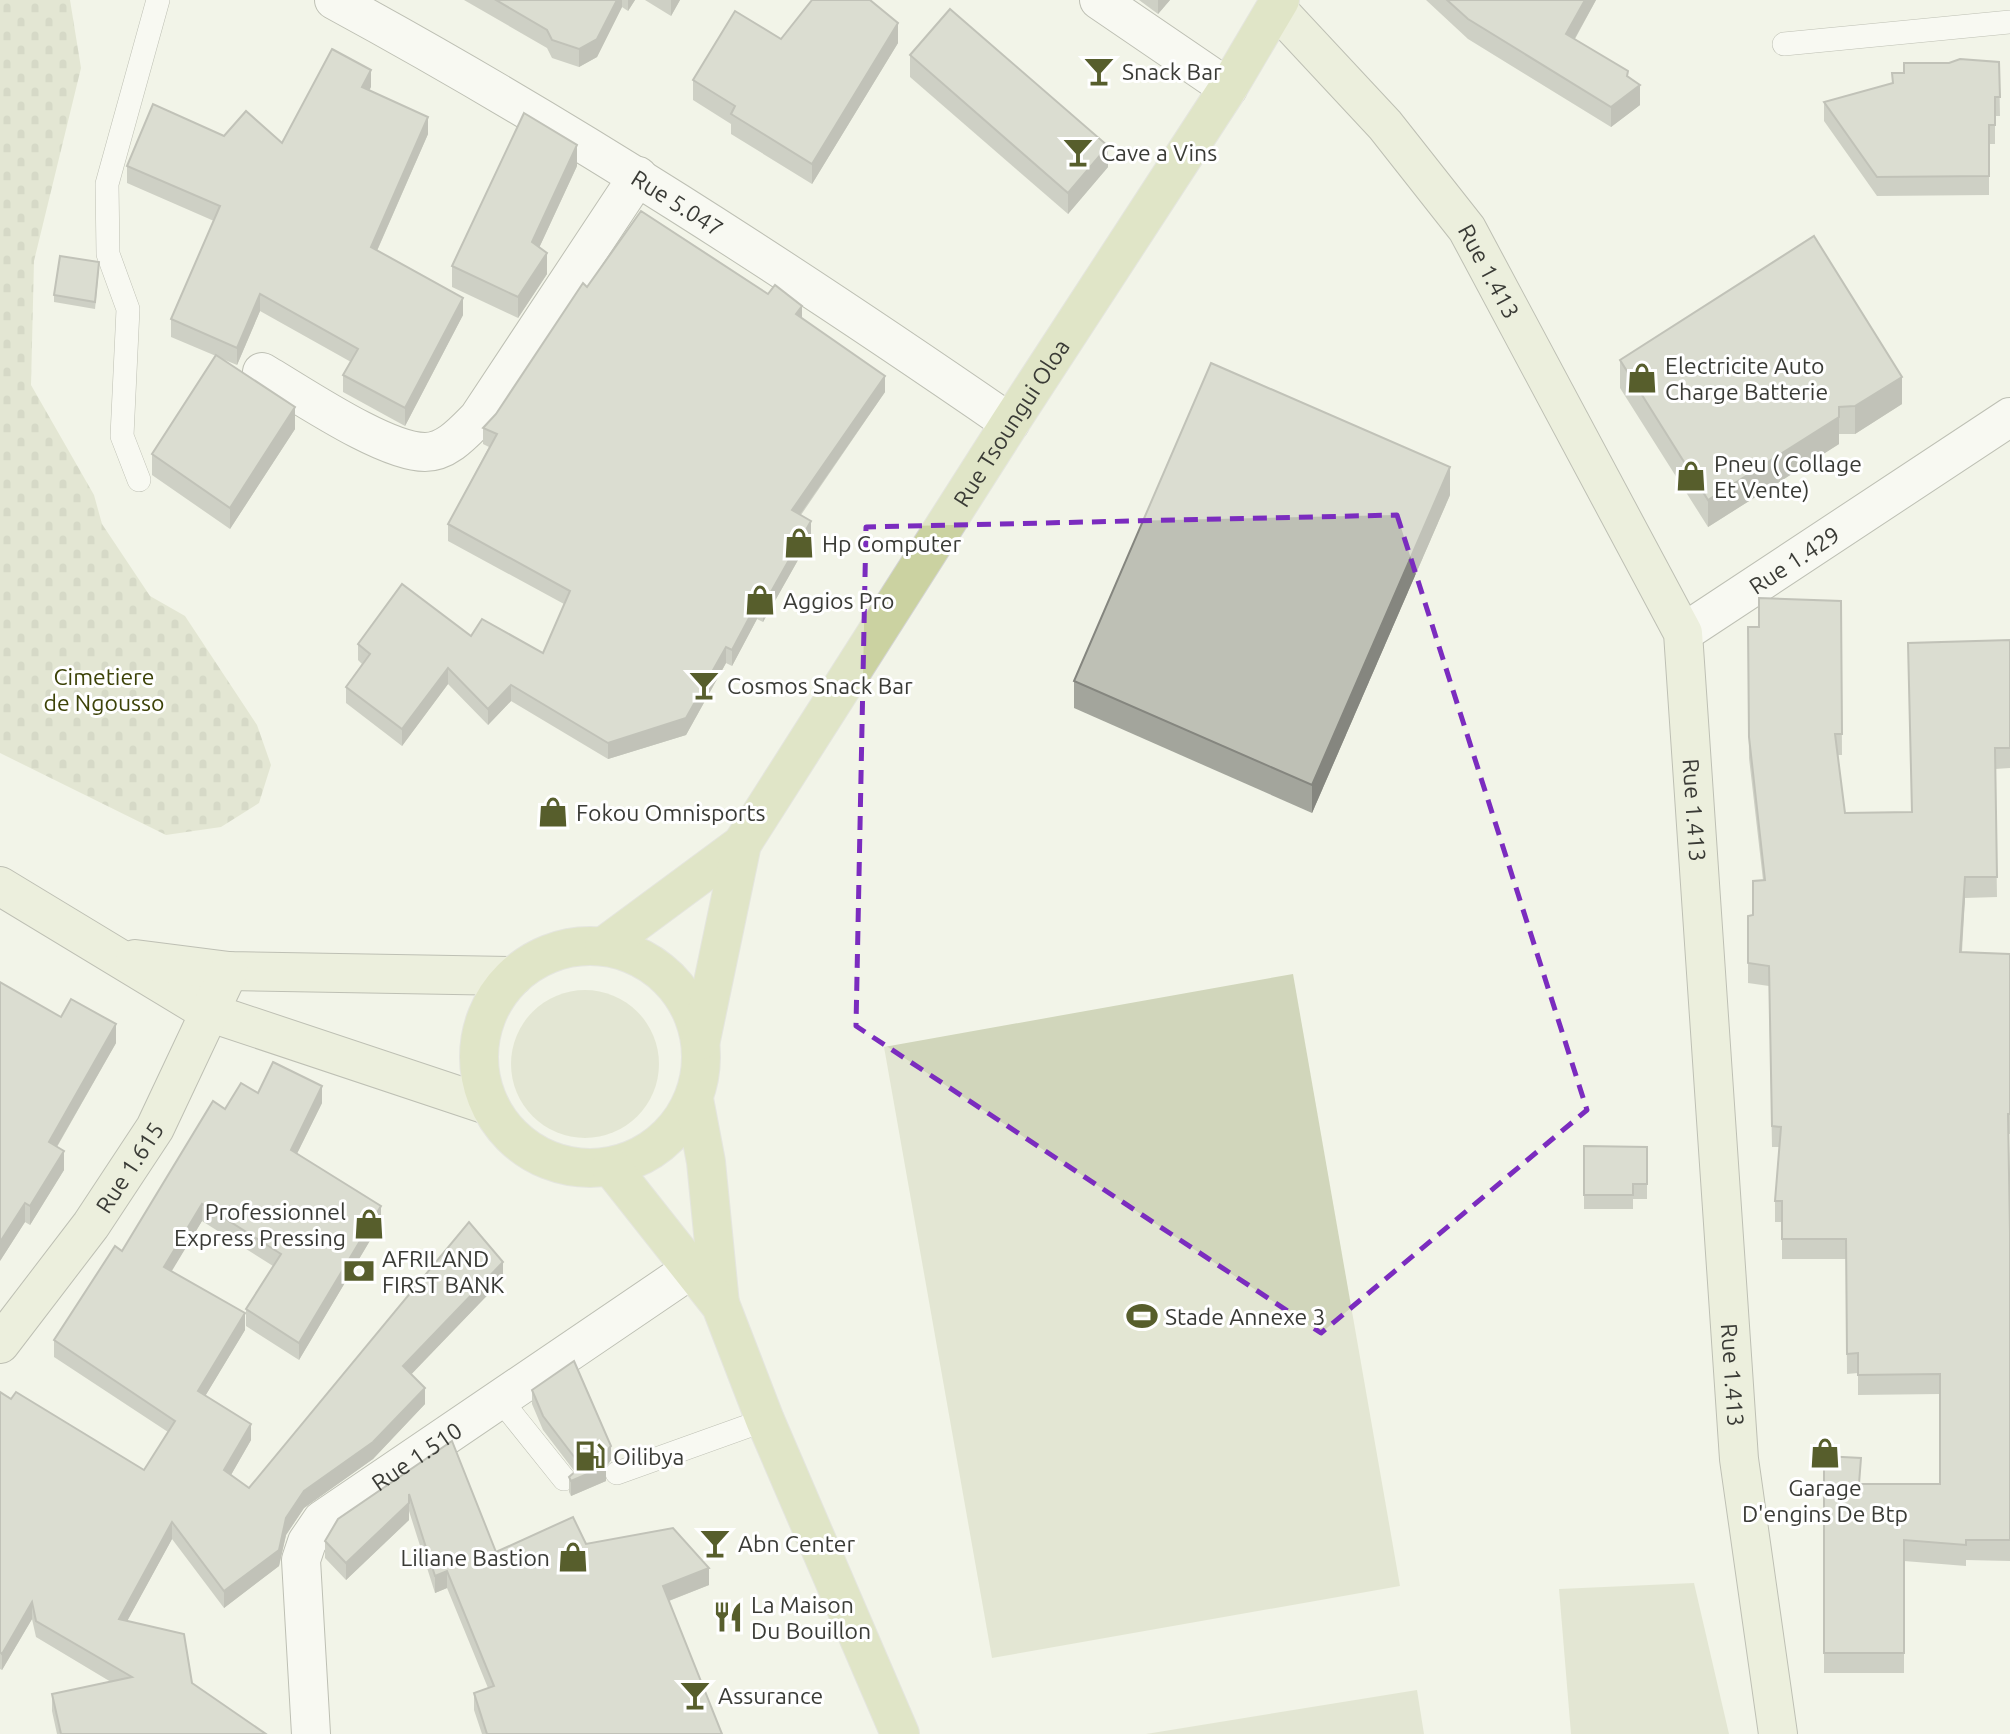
<svg xmlns="http://www.w3.org/2000/svg" width="2010" height="1734" viewBox="0 0 2010 1734" font-family="Ubuntu,sans-serif">
  <defs>
    <pattern id="cemetery-stones" width="16" height="16" patternUnits="userSpaceOnUse" patternTransform="scale(1.75)"><rect width="16" height="16" fill="#d1d6bb"/><path d="M2 7V4a2 2 0 0 1 4 0v3zM10 15v-3a2 2 0 0 1 4 0v3z" fill="#b4b9a1"/></pattern>
  </defs>
  <rect width="100%" height="100%" fill="#f2f4e8"/>
  <g fill="#d1d6bb">
    <path d="M 1293,974 L 1400,1586 L 992,1658 L 884,1047 Z"/>
    <circle cx="585" cy="1064" r="74"/>
    <path d="M 1694,1583 L 1729,1734 L 1571,1734 L 1559,1589 Z"/>
    <path d="M 1417,1690 L 1424,1734 L 1146,1734 Z"/>
  </g>
  <path fill="url(#cemetery-stones)" d="M 0,0 L 70,0 L 81,68 L 34,261 L 31,385 L 94,495 L 102,524 L 150,596 L 185,616 L 257,725 L 271,765 L 259,803 L 221,827 L 166,835 L 0,753 Z"/>
  <g fill="none" stroke-linecap="round" stroke-linejoin="round">
    <g stroke="#7e8076" stroke-width="24">
      <g id="lane">
        <path d="M 1784,44 L 2010,22"/>
        <path d="M 139,480 L 122,436 L 128,309 L 108,254 L 107,184 L 158,0"/>
        <path d="M 499,1398 L 564,1479"/>
        <path d="M 617,1473 L 765,1420"/>
      </g>
    </g>
    <g stroke="#7e8076" stroke-width="40">
      <g id="street">
        <path id="s1" d="M 334,0 C 568,127 791,272 1010,423"/>
        <path d="M 1099,0 L 1228,88"/>
        <path d="M 262,372 C 300,394 384,452 425,452 C 447,452 464,432 478,418 L 638,176"/>
        <path id="s2" d="M 1683,633 L 2010,417"/>
        <path id="s3" d="M 311,1734 L 301,1560 L 307,1542 L 322,1520 L 693,1268"/>
      </g>
    </g>
    <g stroke="#7e8076" stroke-width="40">
      <g id="secondary">
        <path id="s4" d="M 1276,8 L 1385,125 L 1467,229 L 1683,633 L 1739,1459 L 1778,1734"/>
        <path d="M 0,886 L 208,1012 L 490,1106"/>
        <path d="M 135,959 L 229,971 L 514,976"/>
        <path id="s5" d="M 0,1344 L 91,1225 L 155,1128 L 229,971"/>
      </g>
    </g>
    <g stroke="#d4d4d3" stroke-width="40">
      <g id="primary">
        <circle cx="590" cy="1057" r="111"/>
        <path d="M 604,946 L 742,844"/>
        <path id="s6" d="M 701,1040 L 742,844 L 1010,423 L 1228,88 L 1280,0"/>
        <path d="M 694,1099 L 706,1162 L 720,1304"/>
        <path d="M 611,1167 L 721,1306 L 765,1420 L 900,1734"/>
      </g>
    </g>
    <use href="#lane" stroke="#fff" stroke-width="23"/>
    <use href="#street" stroke="#fff" stroke-width="38"/>
    <use href="#secondary" stroke="#e5e8d0" stroke-width="38"/>
    <use href="#primary" stroke="#cbd2a1" stroke-width="38"/>
  </g>
  <g fill="#a3a59c">
    <path d="M 464,0 L 635,0 L 628,11 L 622,7 L 597,57 L 579,67 L 552,58 L 547,48 Z"/>
    <path d="M 645,0 L 680,0 L 671,16 Z"/>
    <path d="M 1139,0 L 1170,0 L 1158,14 Z"/>
    <path d="M 1426,0 L 1596,0 L 1575,39 L 1628,77 L 1640,105 L 1611,127 L 1468,39 Z"/>
    <path d="M 781,39 L 898,43 L 812,184 L 731,134 L 731,124 L 693,100 L 693,80 Z"/>
    <path d="M 910,55 L 1108,167 L 1068,214 L 910,77 Z"/>
    <path d="M 1999,62 L 2000,116 L 1995,116 L 1995,144 L 1989,144 L 1989,195 L 1877,196 L 1824,121 L 1824,102 L 1892,83 L 1904,73 Z"/>
    <path d="M 371,87 L 369,90 L 428,134 L 377,251 L 463,315 L 405,426 L 343,392 L 343,375 L 351,362 L 260,311 L 237,365 L 220,358 L 295,429 L 230,529 L 152,475 L 152,454 L 216,356 L 171,337 L 171,319 L 214,221 L 127,183 L 127,166 L 224,136 L 282,143 Z"/>
    <path d="M 577,166 L 539,248 L 547,274 L 518,318 L 452,287 L 452,266 Z"/>
    <path d="M 99,269 L 95,309 L 54,302 L 54,295 Z"/>
    <path d="M 587,287 L 802,318 L 885,392 L 801,515 L 811,537 L 763,622 L 757,619 L 732,666 L 726,663 L 686,735 L 608,759 L 511,701 L 488,725 L 448,684 L 402,746 L 346,703 L 346,687 L 362,664 L 358,660 L 358,644 L 471,636 L 543,653 L 564,604 L 448,541 L 448,524 L 489,447 L 483,444 L 483,428 L 496,414 Z"/>
    <path d="M 1620,360 L 1902,404 L 1855,434 L 1839,434 L 1839,444 L 1708,527 L 1620,388 Z"/>
    <path d="M 1450,495 L 1312,813 L 1074,708 L 1074,681 Z"/>
    <path d="M 1841,601 L 1842,755 L 1838,755 L 1845,813 L 1912,812 L 1908,643 L 2010,640 L 2010,768 L 1995,769 L 1997,897 L 1965,898 L 1962,952 L 2010,954 L 2010,1134 L 2009,1134 L 2010,1232 L 2010,1561 L 1966,1560 L 1966,1566 L 1904,1561 L 1904,1673 L 1824,1673 L 1824,1456 L 1861,1484 L 1940,1484 L 1940,1394 L 1858,1395 L 1858,1373 L 1847,1374 L 1846,1259 L 1782,1259 L 1782,1222 L 1775,1222 L 1775,1201 L 1779,1147 L 1772,1147 L 1769,986 L 1748,983 L 1748,916 L 1753,916 L 1763,880 L 1749,758 L 1748,627 L 1759,627 Z"/>
    <path d="M 61,1017 L 116,1043 L 57,1147 L 64,1170 L 30,1225 L 25,1222 L 0,1261 Z"/>
    <path d="M 258,1093 L 322,1103 L 297,1153 L 381,1222 L 299,1360 L 246,1326 L 246,1309 L 273,1266 L 202,1221 L 171,1271 L 245,1330 L 205,1396 L 251,1440 L 231,1475 L 249,1488 L 503,1279 L 411,1374 L 425,1404 L 373,1459 L 304,1508 L 286,1535 L 279,1566 L 224,1608 L 172,1539 L 127,1621 L 192,1683 L 266,1734 L 57,1734 L 52,1711 L 52,1694 L 111,1682 L 36,1637 L 32,1619 L 2,1670 L 0,1669 L 0,1392 L 144,1470 L 168,1432 L 54,1357 L 54,1340 L 122,1251 L 225,1109 Z"/>
    <path d="M 1584,1146 L 1647,1147 L 1647,1199 L 1633,1199 L 1633,1209 L 1584,1209 Z"/>
    <path d="M 532,1390 L 611,1460 L 606,1467 L 606,1481 L 571,1496 L 569,1492 L 569,1477 L 575,1472 L 543,1430 L 532,1404 Z"/>
    <path d="M 452,1441 L 496,1552 L 586,1544 L 709,1585 L 669,1601 L 722,1734 L 482,1734 L 474,1710 L 474,1693 L 488,1688 L 447,1588 L 435,1593 L 409,1511 L 409,1520 L 346,1580 L 325,1558 L 325,1541 Z"/>
  </g>
  <g fill="#85867f">
    <path d="M 617,0 L 622,0 L 622,7 L 597,57 L 579,67 L 579,49 Z"/>
    <path d="M 628,0 L 635,0 L 628,11 Z"/>
    <path d="M 671,0 L 680,0 L 671,16 Z"/>
    <path d="M 1158,0 L 1170,0 L 1158,14 Z"/>
    <path d="M 1585,0 L 1596,0 L 1566,54 L 1566,34 Z"/>
    <path d="M 898,23 L 898,43 L 812,184 L 812,164 Z"/>
    <path d="M 371,70 L 371,87 L 362,104 L 362,87 Z"/>
    <path d="M 1628,71 L 1628,91 L 1640,85 L 1640,105 L 1611,127 L 1611,107 L 1627,76 Z"/>
    <path d="M 428,117 L 428,134 L 371,264 L 371,247 Z"/>
    <path d="M 577,145 L 577,166 L 532,263 L 532,242 Z"/>
    <path d="M 1108,146 L 1108,167 L 1068,214 L 1068,193 Z"/>
    <path d="M 547,253 L 547,274 L 518,318 L 518,297 Z"/>
    <path d="M 260,294 L 260,311 L 237,365 L 237,348 Z"/>
    <path d="M 463,298 L 463,315 L 405,426 L 405,408 Z"/>
    <path d="M 802,306 L 802,322 L 796,314 Z"/>
    <path d="M 885,376 L 885,392 L 792,526 L 792,510 Z"/>
    <path d="M 1902,377 L 1902,404 L 1855,434 L 1855,406 Z"/>
    <path d="M 295,407 L 295,429 L 230,529 L 230,508 Z"/>
    <path d="M 1839,417 L 1839,444 L 1708,527 L 1708,500 Z"/>
    <path d="M 1450,467 L 1450,495 L 1312,813 L 1312,785 Z"/>
    <path d="M 811,521 L 811,537 L 763,622 L 763,606 Z"/>
    <path d="M 757,603 L 757,619 L 732,666 L 732,650 Z"/>
    <path d="M 726,647 L 726,663 L 686,735 L 608,759 L 608,743 Z"/>
    <path d="M 448,668 L 448,684 L 402,746 L 402,729 Z"/>
    <path d="M 511,685 L 511,701 L 488,725 L 488,709 Z"/>
    <path d="M 1965,877 L 1965,898 L 1960,972 L 1960,952 Z"/>
    <path d="M 116,1024 L 116,1043 L 49,1160 L 49,1142 Z"/>
    <path d="M 322,1086 L 322,1103 L 291,1166 L 291,1150 Z"/>
    <path d="M 64,1151 L 64,1170 L 30,1225 L 30,1206 Z"/>
    <path d="M 25,1203 L 25,1222 L 0,1261 L 0,1242 Z"/>
    <path d="M 202,1204 L 202,1221 L 164,1284 L 164,1267 Z"/>
    <path d="M 381,1206 L 381,1222 L 299,1360 L 299,1343 Z"/>
    <path d="M 503,1262 L 503,1279 L 403,1383 L 403,1366 Z"/>
    <path d="M 245,1313 L 245,1330 L 198,1408 L 198,1391 Z"/>
    <path d="M 425,1388 L 425,1404 L 373,1459 L 304,1508 L 286,1535 L 279,1566 L 224,1608 L 224,1591 L 286,1518 L 304,1491 Z"/>
    <path d="M 251,1424 L 251,1440 L 224,1487 L 224,1470 Z"/>
    <path d="M 611,1446 L 611,1460 L 606,1467 L 606,1481 L 571,1496 L 571,1481 L 603,1455 Z"/>
    <path d="M 409,1503 L 409,1520 L 346,1580 L 346,1563 Z"/>
    <path d="M 172,1522 L 172,1539 L 119,1636 L 119,1619 Z"/>
    <path d="M 709,1568 L 709,1585 L 663,1603 L 663,1586 Z"/>
    <path d="M 447,1571 L 447,1588 L 435,1593 L 435,1576 Z"/>
    <path d="M 32,1602 L 32,1619 L 2,1670 L 2,1654 Z"/>
  </g>
  <g fill="#bec0b5" stroke="#85867f" stroke-width="2">
    <path d="M 496,0 L 617,0 L 597,39 L 579,49 L 552,40 L 547,30 Z"/>
    <path d="M 812,0 L 870,0 L 898,23 L 812,164 L 731,114 L 735,106 L 693,80 L 735,11 L 781,39 Z"/>
    <path d="M 1447,0 L 1585,0 L 1566,34 L 1628,71 L 1627,76 L 1640,85 L 1611,107 L 1468,19 Z"/>
    <path d="M 950,9 L 1108,146 L 1068,193 L 910,55 Z"/>
    <path d="M 332,49 L 371,70 L 362,87 L 428,117 L 371,247 L 463,298 L 405,408 L 343,375 L 358,349 L 260,294 L 237,348 L 171,319 L 220,206 L 127,166 L 153,104 L 224,136 L 246,111 L 282,143 Z"/>
    <path d="M 1960,59 L 1999,62 L 2000,97 L 1995,97 L 1995,125 L 1989,125 L 1989,176 L 1877,177 L 1824,102 L 1893,83 L 1892,73 L 1904,73 L 1904,63 L 1949,63 Z"/>
    <path d="M 524,113 L 577,145 L 532,242 L 547,253 L 518,297 L 452,266 Z"/>
    <path d="M 641,211 L 768,294 L 775,285 L 802,306 L 796,314 L 885,376 L 792,510 L 811,521 L 763,606 L 757,603 L 732,650 L 726,647 L 686,718 L 608,743 L 511,685 L 488,709 L 448,668 L 402,729 L 346,687 L 370,654 L 358,644 L 402,584 L 471,636 L 482,619 L 543,653 L 570,591 L 448,524 L 497,434 L 483,428 L 496,414 L 583,283 L 587,287 Z"/>
    <path d="M 1814,236 L 1902,377 L 1855,406 L 1839,407 L 1839,417 L 1708,500 L 1620,360 Z"/>
    <path d="M 60,256 L 99,262 L 95,302 L 54,295 Z"/>
    <path d="M 216,355 L 295,407 L 230,508 L 152,454 Z"/>
    <path d="M 1211,363 L 1450,467 L 1312,785 L 1074,681 Z"/>
    <path d="M 1759,598 L 1841,601 L 1842,734 L 1835,734 L 1845,813 L 1912,812 L 1908,643 L 2010,640 L 2010,748 L 1995,748 L 1997,877 L 1965,877 L 1960,952 L 2010,954 L 2010,1114 L 2008,1114 L 2010,1232 L 2010,1540 L 1966,1540 L 1966,1545 L 1904,1540 L 1904,1653 L 1824,1653 L 1824,1456 L 1861,1458 L 1859,1484 L 1940,1484 L 1940,1374 L 1858,1375 L 1858,1353 L 1847,1354 L 1846,1239 L 1782,1239 L 1782,1201 L 1775,1201 L 1781,1127 L 1772,1126 L 1769,966 L 1748,963 L 1748,916 L 1753,915 L 1753,881 L 1765,880 L 1749,737 L 1748,627 L 1759,627 Z"/>
    <path d="M 0,982 L 61,1017 L 71,999 L 116,1024 L 49,1142 L 64,1151 L 30,1206 L 25,1203 L 0,1242 Z"/>
    <path d="M 273,1062 L 322,1086 L 291,1150 L 381,1206 L 299,1343 L 246,1309 L 281,1254 L 202,1204 L 164,1267 L 245,1313 L 198,1391 L 251,1424 L 224,1470 L 249,1488 L 469,1222 L 503,1262 L 403,1366 L 425,1388 L 373,1442 L 304,1491 L 286,1518 L 279,1550 L 224,1591 L 172,1522 L 119,1619 L 184,1634 L 192,1683 L 266,1734 L 61,1734 L 52,1694 L 132,1677 L 36,1621 L 32,1602 L 2,1654 L 0,1652 L 0,1392 L 11,1399 L 16,1392 L 144,1470 L 175,1421 L 54,1340 L 115,1246 L 122,1251 L 213,1101 L 225,1109 L 241,1083 L 258,1093 Z"/>
    <path d="M 1584,1146 L 1647,1147 L 1647,1184 L 1633,1184 L 1633,1195 L 1584,1195 Z"/>
    <path d="M 574,1361 L 611,1446 L 603,1455 L 606,1466 L 571,1481 L 569,1477 L 577,1470 L 578,1462 L 543,1416 L 532,1390 Z"/>
    <path d="M 452,1441 L 496,1552 L 573,1517 L 586,1544 L 673,1528 L 709,1568 L 663,1586 L 722,1734 L 487,1734 L 474,1693 L 494,1686 L 447,1571 L 435,1576 L 409,1494 L 409,1503 L 346,1563 L 325,1541 L 338,1519 Z"/>
  </g>
  <path d="M0 0H2010V1734H0ZM 1397,515 L 1587,1110 L 1321,1333 L 856,1026 L 866,527 Z" fill="#f2f4e8" fill-opacity=".55" fill-rule="evenodd"/>
  <path fill="none" stroke="#7b2cbf" stroke-width="5" stroke-dasharray="14 9" stroke-linejoin="round" d="M 1397,515 L 1587,1110 L 1321,1333 L 856,1026 L 866,527 Z"/>
  <defs>
    <g id="bar-bare" transform="scale(2.415)"><path d="M-6-5H6L.8 .8V4.5H3.5V6h-7V4.5H-.8V.8Z" fill="#575e2c" stroke="#fff" stroke-width="2.5" paint-order="stroke"/></g>
    <g id="shop-bare" transform="scale(2.415)"><path d="M-5-2.5h2.3a2.7 3.5 0 0 1 5.4 0H5L5.5 6h-11ZM-1.5-2.5h3a1.5 2.3 0 0 0-3 0Z" fill="#575e2c" stroke="#fff" stroke-width="2.5" paint-order="stroke"/></g>
    <g id="bank-bare" transform="scale(2.415)"><path d="M-6-4H6V4H-6ZM0-2.3a2.3 2.3 0 1 0 0 4.6a2.3 2.3 0 1 0 0-4.6Z" fill="#575e2c" stroke="#fff" stroke-width="2.5" paint-order="stroke"/></g>
    <g id="stadium-bare" transform="scale(2.415)"><path d="M0-5a6.5 5 0 1 0 0 10a6.5 5 0 1 0 0-10ZM-3.5-1.8h7v3.6h-7Z" fill="#575e2c" stroke="#fff" stroke-width="2.5" paint-order="stroke"/></g>
    <g id="fuel-bare" transform="scale(2.415)"><path d="M-5.5-6h7V0h2V4h1.3V-2.5L3-4.5l.8-.8L6-3V5H2.5V1h-1V6h-7ZM-4.2-4.7v3.2H.2V-4.7Z" fill="#575e2c" stroke="#fff" stroke-width="2.5" paint-order="stroke"/></g>
    <g id="restaurant-bare" transform="scale(2.415)"><path d="M-5-6h1v4h1v-4h1v4h1v-4h1v5L-1.5 .5V6h-2V.5L-5-1ZM5-6V6H3V1.5H1.5Q1.5-4 5-6Z" fill="#575e2c" stroke="#fff" stroke-width="2.5" paint-order="stroke"/></g>
  </defs>
  <g fill-rule="evenodd">
    <use href="#bar-bare" x="1099" y="71"/>
    <use href="#bar-bare" x="1078" y="152"/>
    <use href="#shop-bare" x="1642" y="378"/>
    <use href="#shop-bare" x="1691" y="476"/>
    <use href="#shop-bare" x="799" y="543"/>
    <use href="#shop-bare" x="760" y="600"/>
    <use href="#bar-bare" x="704" y="685"/>
    <use href="#shop-bare" x="553" y="812"/>
    <use href="#shop-bare" x="369" y="1224"/>
    <use href="#bank-bare" x="359" y="1271"/>
    <use href="#stadium-bare" x="1142" y="1316"/>
    <use href="#shop-bare" x="1825" y="1453"/>
    <use href="#fuel-bare" x="590" y="1456"/>
    <use href="#bar-bare" x="715" y="1543"/>
    <use href="#shop-bare" x="573" y="1557"/>
    <use href="#restaurant-bare" x="728" y="1617"/>
    <use href="#bar-bare" x="695" y="1695"/>
  </g>
  <g text-anchor="middle" dominant-baseline="central" stroke-width="6" stroke-linejoin="round" paint-order="stroke">
    <g font-size="23" fill="#3a3b36" stroke="#fff" text-anchor="start">
      <text x="1122" y="71">Snack Bar</text>
      <text x="1101" y="152">Cave a Vins</text>
      <text x="1665" y="365">Electricite Auto<tspan x="1665" dy="26">Charge Batterie</tspan></text>
      <text x="1714" y="463">Pneu ( Collage<tspan x="1714" dy="26">Et Vente)</tspan></text>
      <text x="822" y="543">Hp Computer</text>
      <text x="783" y="600">Aggios Pro</text>
      <text x="727" y="685">Cosmos Snack Bar</text>
      <text x="576" y="812">Fokou Omnisports</text>
      <text x="346" y="1211" text-anchor="end">Professionnel<tspan x="346" dy="26">Express Pressing</tspan></text>
      <text x="382" y="1258">AFRILAND<tspan x="382" dy="26">FIRST BANK</tspan></text>
      <text x="1165" y="1316">Stade Annexe 3</text>
      <text x="613" y="1456">Oilibya</text>
      <text x="1825" y="1487" text-anchor="middle">Garage<tspan x="1825" dy="26">D'engins De Btp</tspan></text>
      <text x="738" y="1543">Abn Center</text>
      <text x="550" y="1557" text-anchor="end">Liliane Bastion</text>
      <text x="751" y="1604">La Maison<tspan x="751" dy="26">Du Bouillon</tspan></text>
      <text x="718" y="1695">Assurance</text>
    </g>
    <g font-size="23" fill="#3a3b36" stroke="#fff">
      <text stroke="none"><textPath href="#s1" startOffset="399">Rue 5.047</textPath></text>
      <text stroke="none"><textPath href="#s4" startOffset="340">Rue 1.413</textPath></text>
      <text stroke="none"><textPath href="#s6" startOffset="700">Rue Tsoungui Oloa</textPath></text>
      <text stroke="none"><textPath href="#s2" startOffset="133">Rue 1.429</textPath></text>
      <text stroke="none"><textPath href="#s4" startOffset="928">Rue 1.413</textPath></text>
      <text stroke="none"><textPath href="#s5" startOffset="219">Rue 1.615</textPath></text>
      <text stroke="none"><textPath href="#s4" startOffset="1494">Rue 1.413</textPath></text>
      <text stroke="none"><textPath href="#s3" startOffset="334">Rue 1.510</textPath></text>
    </g>
    <g font-size="23" fill="#3d4308" stroke="#fff">
      <text x="104" y="676">Cimetiere<tspan x="104" dy="26">de Ngousso</tspan></text>
    </g>
  </g>
</svg>
